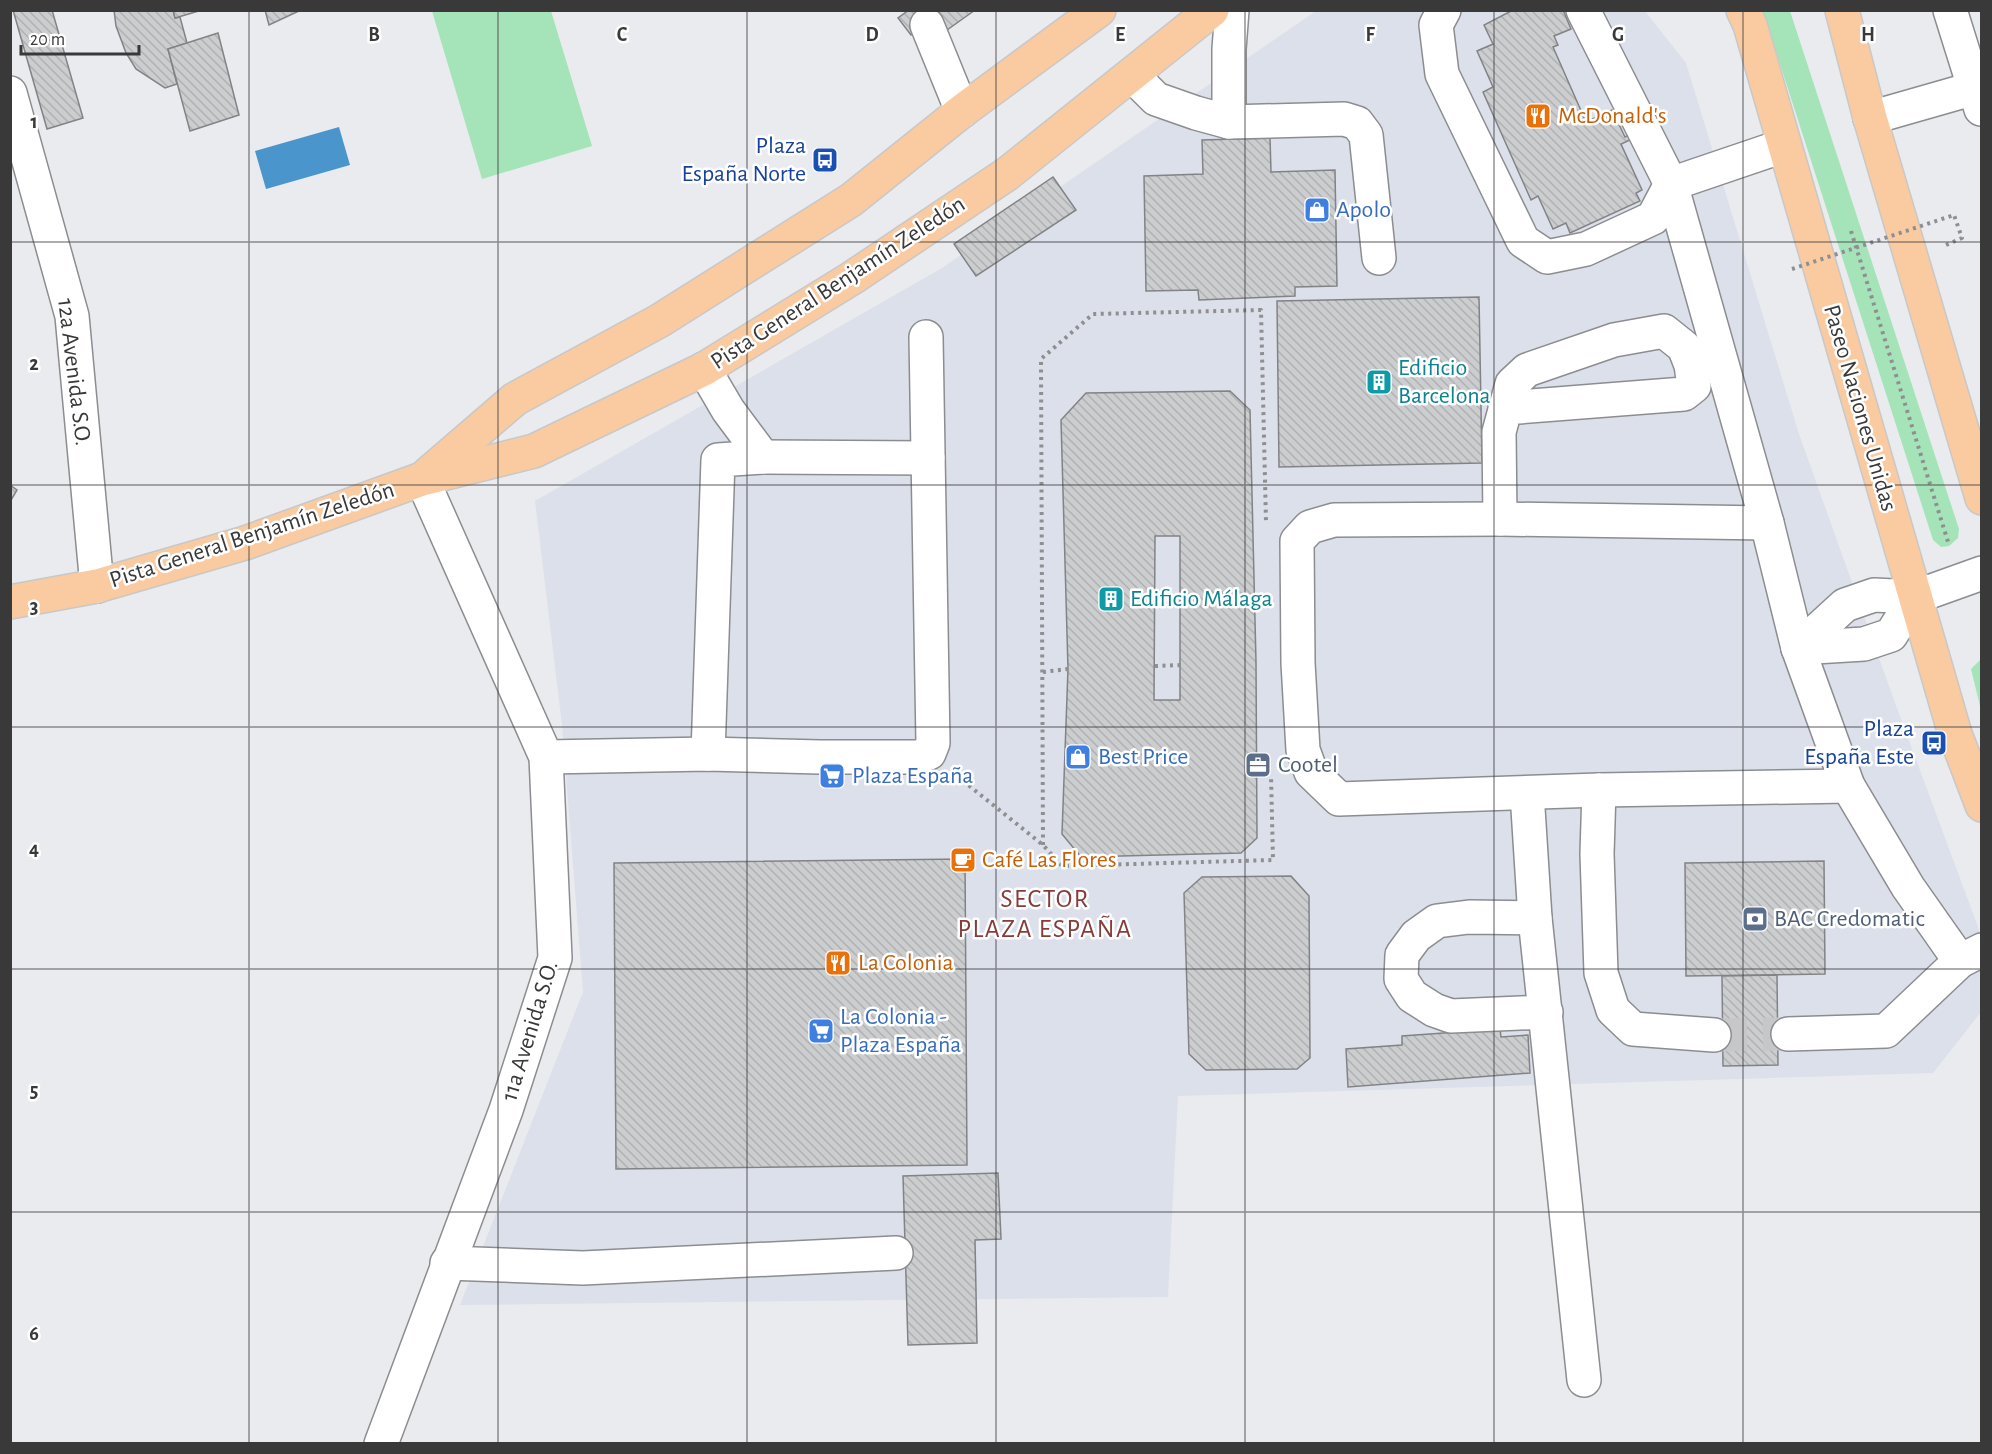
<svg xmlns="http://www.w3.org/2000/svg" width="1992" height="1454" viewBox="0 0 1992 1454" font-family="'Alegreya Sans',sans-serif">
  <defs>
    <pattern id="building-back-hatch" width="6" height="6" patternUnits="userSpaceOnUse" patternTransform="scale(1.5)"><rect width="6" height="6" fill="#cbcdcf"/><path d="M-1 5l2 2M0 0l6 6M5-1l2 2" fill="none" stroke="#afb1b2"/></pattern>
  </defs>
  <rect width="100%" height="100%" fill="#eaebee"/>
  <path fill="#dce0ea" d="M 1316,11 L 1645,11 L 1686,63 L 1799,434 L 1894,700 L 1981,935 L 1981,1012 L 1933,1073 L 1178,1096 L 1168,1297 L 460,1305 L 583,992 L 562,725 L 535,501 L 942,268 Z"/>
  <g fill="#a5e3b9">
    <path d="M 432,11 L 551,11 L 592,146 L 482,179 Z"/>
    <path d="M 1763,11 L 1790,11 L 1959,529 L 1958,538 L 1949,546 L 1941,547 L 1933,540 Z"/>
    <path d="M 1981,659 L 1981,710 L 1971,669 Z"/>
  </g>
  <path fill="#4a95cc" d="M 339,127 L 350,165 L 266,189 L 255,151 Z"/>
  <g fill="url(#building-back-hatch)" stroke="#828386" stroke-width="1.5" fill-rule="evenodd">
    <path d="M 13,10 L 52,10 L 83,118 L 47,129 Z"/>
    <path d="M 114,10 L 173,10 L 175,18 L 180,17 L 187,43 L 168,49 L 177,84 L 165,88 L 136,69 L 126,53 L 116,26 Z"/>
    <path d="M 173,10 L 202,10 L 175,18 Z"/>
    <path d="M 265,10 L 301,10 L 269,25 Z"/>
    <path d="M 909,10 L 975,10 L 947,30 L 938,17 L 911,35 L 898,18 Z"/>
    <path d="M 1513,10 L 1563,10 L 1571,29 L 1554,36 L 1558,45 L 1553,47 L 1586,122 L 1612,110 L 1625,137 L 1631,134 L 1632,139 L 1621,144 L 1642,190 L 1636,193 L 1640,201 L 1570,233 L 1566,223 L 1553,229 L 1538,196 L 1531,200 L 1483,92 L 1493,87 L 1477,51 L 1493,44 L 1484,25 Z"/>
    <path d="M 218,33 L 239,115 L 190,131 L 168,49 Z"/>
    <path d="M 1270,138 L 1271,172 L 1335,170 L 1337,286 L 1295,287 L 1295,296 L 1199,300 L 1198,290 L 1146,291 L 1144,176 L 1203,174 L 1202,140 Z"/>
    <path d="M 1053,177 L 1076,210 L 976,276 L 954,244 Z"/>
    <path d="M 1479,297 L 1482,463 L 1279,467 L 1277,301 Z"/>
    <path d="M 1230,391 L 1250,410 L 1256,662 L 1257,838 L 1241,853 L 1081,857 L 1062,834 L 1068,669 L 1061,420 L 1086,393 ZM 1155,536 L 1180,536 L 1180,700 L 1154,700 Z"/>
    <path d="M 10,485 L 17,490 L 10,502 Z"/>
    <path d="M 965,859 L 967,1165 L 616,1169 L 614,863 Z"/>
    <path d="M 1824,861 L 1825,974 L 1686,976 L 1685,863 Z"/>
    <path d="M 1291,876 L 1309,896 L 1310,1058 L 1297,1069 L 1206,1070 L 1189,1054 L 1184,893 L 1202,877 Z"/>
    <path d="M 1777,975 L 1778,1065 L 1723,1066 L 1722,976 Z"/>
    <path d="M 1500,1029 L 1501,1037 L 1528,1035 L 1530,1073 L 1348,1087 L 1346,1049 L 1402,1045 L 1402,1036 Z"/>
    <path d="M 998,1173 L 1001,1239 L 975,1240 L 977,1343 L 908,1345 L 903,1176 Z"/>
  </g>
  <g fill="none" stroke-linecap="round" stroke-linejoin="round">
    <path stroke="#c7c7ca" stroke-width="33" stroke-dasharray="33 16" stroke-linecap="butt" d="M 1714,1035 L 1788,1034"/>
    <g stroke="#8c8d90" stroke-width="36">
      <g id="minor">
        <path d="M 1444,10 L 1436,25 L 1442,74 L 1523,241 L 1547,257 L 1586,249 L 1653,218 L 1671,184 L 1783,146"/>
        <path d="M 1583,10 L 1671,184 L 1767,523 L 1798,648 L 1848,786 L 1908,887 L 1960,961 L 1982,950"/>
        <path d="M 1950,10 L 1981,109"/>
        <path d="M 927,25 L 962,111"/>
        <path d="M 1132,75 L 1156,99 L 1196,113 L 1229,122 L 1344,119 L 1357,123 L 1366,135 L 1379,258"/>
        <path d="M 10,93 L 72,316 L 97,586"/>
        <path d="M 1870,118 L 1975,88"/>
        <path d="M 1229,122 L 1229,49 L 1232,10"/>
        <path d="M 704,369 L 728,410 L 763,457"/>
        <path d="M 1500,519 L 1499,432 L 1512,384 L 1527,370 L 1614,340 L 1664,331 L 1684,347 L 1691,365 L 1694,386 L 1684,394 L 1505,408"/>
        <path d="M 1767,523 L 1500,519 L 1334,520 L 1310,527 L 1297,541 L 1298,663 L 1303,750 L 1311,772 L 1339,799 L 1599,790 L 1848,786"/>
        <path d="M 1798,648 L 1845,605 L 1874,595 L 1915,597 L 1982,573"/>
        <path d="M 1798,648 L 1864,644 L 1891,635 L 1915,597"/>
        <path d="M 708,754 L 718,460 L 763,457 L 928,458"/>
        <path d="M 546,757 L 708,754 L 820,757 L 918,757 L 929,753 L 933,743 L 926,337"/>
        <path d="M 1599,790 L 1597,854 L 1601,973 L 1613,1010 L 1633,1029 L 1714,1035"/>
        <path d="M 1527,793 L 1535,918 L 1584,1380"/>
        <path d="M 1535,918 L 1469,917 L 1437,921 L 1416,936 L 1402,955 L 1401,979 L 1412,996 L 1434,1010 L 1451,1016 L 1546,1012"/>
        <path d="M 1788,1034 L 1886,1031 L 1960,961"/>
        <path d="M 447,1263 L 583,1268 L 896,1253"/>
        <path d="M 381,1444 L 506,1110 L 555,958 L 546,757 L 422,479"/>
      </g>
    </g>
    <g stroke="#c8c8c8" stroke-width="36">
      <g id="major">
        <path d="M 1743,10 L 1750,25 L 1955,734 L 1982,805"/>
        <path d="M 1842,10 L 1870,118 L 1982,498"/>
        <path d="M 428,474 L 515,399 L 659,321 L 851,200 L 962,111 L 1099,10"/>
        <path d="M 10,602 L 97,586 L 245,543 L 422,479 L 534,451 L 704,369 L 852,278 L 1007,174 L 1212,10"/>
      </g>
    </g>
    <g stroke="#8f8f91" stroke-width="4" stroke-dasharray="3 4.5" stroke-linecap="butt">
      <path d="M 1851,231 L 1949,545"/>
      <path d="M 1946,245 L 1962,238 L 1954,215"/>
      <path d="M 1155,666 L 1181,665"/>
      <path d="M 1043,672 L 1068,669"/>
      <path d="M 957,776 L 1043,845 L 1062,866 L 1273,860 L 1271,775"/>
      <path d="M 1043,845 L 1041,359 L 1093,314 L 1261,310 L 1266,522"/>
    </g>
    <use href="#minor" stroke="#fff" stroke-width="33"/>
    <use href="#major" stroke="#facaa0" stroke-width="33"/>
    <path stroke="#8f8f91" stroke-width="4" stroke-dasharray="3 4.5" stroke-linecap="butt" d="M 1792,269 L 1954,215"/>
  </g>
  <path fill="none" stroke="#39393a" stroke-width="1.5" stroke-opacity="0.55" d="M 249,10 L 249,1444M 498,10 L 498,1444M 747,10 L 747,1444M 996,10 L 996,1444M 1245,10 L 1245,1444M 1494,10 L 1494,1444M 1743,10 L 1743,1444M 10,242 L 1982,242M 10,485 L 1982,485M 10,727 L 1982,727M 10,969 L 1982,969M 10,1212 L 1982,1212"/>
  <defs>
    <g id="restaurant-square" transform="scale(1.35)"><rect x="-9" y="-9" width="18" height="18" rx="4" fill="#e8710a" stroke="#fff"/><path d="M-5-6h1v4h1v-4h1v4h1v-4h1v5L-1.5 .5V6h-2V.5L-5-1ZM5-6V6H3V1.5H1.5Q1.5-4 5-6Z" fill="#fff"/></g>
    <g id="bus-square" transform="scale(1.35)"><rect x="-9" y="-9" width="18" height="18" rx="4" fill="#1a4fb4" stroke="#fff"/><path d="M-5-6H5V4H4V6H2V4H-2V6H-4V4H-5ZM-3.5-4V0h7V-4ZM-3.5 1.2v1.5H-2V1.2ZM2 1.2v1.5H3.5V1.2Z" fill="#fff"/></g>
    <g id="shop-square" transform="scale(1.35)"><rect x="-9" y="-9" width="18" height="18" rx="4" fill="#3f7fe0" stroke="#fff"/><path d="M-5-2.5h2.3a2.7 3.5 0 0 1 5.4 0H5L5.5 6h-11ZM-1.5-2.5h3a1.5 2.3 0 0 0-3 0Z" fill="#fff"/></g>
    <g id="building-square" transform="scale(1.35)"><rect x="-9" y="-9" width="18" height="18" rx="4" fill="#0f9aa8" stroke="#fff"/><path d="M-4-6H4V6H1V3H-1V6H-4ZM-2.5-4.3h1.7v1.8h-1.7ZM.8-4.3h1.7v1.8H.8ZM-2.5-1h1.7V.8h-1.7ZM.8-1h1.7V.8H.8Z" fill="#fff"/></g>
    <g id="office-square" transform="scale(1.35)"><rect x="-9" y="-9" width="18" height="18" rx="4" fill="#5c6f8a" stroke="#fff"/><path d="M-6-3h4V-5.5h4V-3h4V5H-6ZM-1-4.5V-3h2v-1.5ZM-6 0V1H6V0Z" fill="#fff"/></g>
    <g id="supermarket-square" transform="scale(1.35)"><rect x="-9" y="-9" width="18" height="18" rx="4" fill="#3f7fe0" stroke="#fff"/><path d="M-6-5.5h2.5l.6 2H6L4.5 2H-2.5L-4.4-4H-6ZM-1.5 3.2a1.3 1.3 0 1 0 .1 0ZM3 3.2a1.3 1.3 0 1 0 .1 0Z" fill="#fff"/></g>
    <g id="cafe-square" transform="scale(1.35)"><rect x="-9" y="-9" width="18" height="18" rx="4" fill="#e8710a" stroke="#fff"/><path d="M-5.5-4.5H6V0H3Q3 3.5 0 3.5H-2.5Q-5.5 3.5-5.5 0ZM3-3.2v2h1.7v-2ZM-6 4.5H4V6H-6Z" fill="#fff"/></g>
    <g id="bank-square" transform="scale(1.35)"><rect x="-9" y="-9" width="18" height="18" rx="4" fill="#5c6f8a" stroke="#fff"/><path d="M-6-4H6V4H-6ZM0-2.3a2.3 2.3 0 1 0 0 4.6a2.3 2.3 0 1 0 0-4.6Z" fill="#fff"/></g>
  </defs>
  <g fill-rule="evenodd">
    <use href="#restaurant-square" x="1538" y="116"/>
    <use href="#bus-square" x="825" y="160"/>
    <use href="#shop-square" x="1317" y="210"/>
    <use href="#building-square" x="1379" y="382"/>
    <use href="#building-square" x="1111" y="599"/>
    <use href="#bus-square" x="1934" y="743"/>
    <use href="#shop-square" x="1078" y="757"/>
    <use href="#office-square" x="1258" y="765"/>
    <use href="#supermarket-square" x="832" y="776"/>
    <use href="#cafe-square" x="963" y="860"/>
    <use href="#bank-square" x="1755" y="919"/>
    <use href="#restaurant-square" x="838" y="963"/>
    <use href="#supermarket-square" x="821" y="1031"/>
  </g>
  <g text-anchor="middle" dominant-baseline="central" stroke-width="5" stroke-linejoin="round" paint-order="stroke">
    <g font-size="24" fill="#c56008" stroke="#fff" text-anchor="start">
      <text x="1558" y="116">McDonald's</text>
      <text x="982" y="860">Café Las Flores</text>
      <text x="858" y="963">La Colonia</text>
    </g>
    <g font-size="24" fill="#164399" stroke="#fff" text-anchor="end">
      <text x="806" y="146">Plaza<tspan x="806" dy="28">España Norte</tspan></text>
      <text x="1914" y="729">Plaza<tspan x="1914" dy="28">España Este</tspan></text>
    </g>
    <g font-size="24" fill="#366cbe" stroke="#fff" text-anchor="start">
      <text x="1336" y="210">Apolo</text>
      <text x="1098" y="757">Best Price</text>
      <text x="852" y="776">Plaza España</text>
      <text x="840" y="1017">La Colonia -<tspan x="840" dy="28">Plaza España</tspan></text>
    </g>
    <g font-size="24" fill="#39393a" stroke="#fff">
      <text transform="translate(838 283) rotate(-33)">Pista General Benjamín Zeledón</text>
      <text transform="translate(74 372) rotate(83)">12a Avenida S.O.</text>
      <text transform="translate(1860 408) rotate(74)">Paseo Naciones Unidas</text>
      <text transform="translate(252 535) rotate(-18)">Pista General Benjamín Zeledón</text>
      <text transform="translate(530 1031) rotate(-73)">11a Avenida S.O.</text>
    </g>
    <g font-size="24" fill="#0d838f" stroke="#fff" text-anchor="start">
      <text x="1398" y="368">Edificio<tspan x="1398" dy="28">Barcelona</tspan></text>
      <text x="1130" y="599">Edificio Málaga</text>
    </g>
    <g font-size="24" fill="#4e5e75" stroke="#fff" text-anchor="start">
      <text x="1278" y="765">Cootel</text>
      <text x="1774" y="919">BAC Credomatic</text>
    </g>
    <g font-size="26" letter-spacing="1.5" fill="#863d3a" stroke="#fff">
      <text x="1045" y="899">SECTOR<tspan x="1045" dy="30">PLAZA ESPAÑA</tspan></text>
    </g>
  </g>
  <g font-size="20" text-anchor="middle" font-weight="bold" fill="#39393a" stroke="#fff" stroke-width="5" stroke-linejoin="round" paint-order="stroke">
    <text x="374" y="41">B</text>
    <text x="622" y="41">C</text>
    <text x="872" y="41">D</text>
    <text x="1120" y="41">E</text>
    <text x="1370" y="41">F</text>
    <text x="1618" y="41">G</text>
    <text x="1868" y="41">H</text>
    <text x="34" y="128">1</text>
    <text x="34" y="370">2</text>
    <text x="34" y="613">3</text>
    <text x="34" y="855">4</text>
    <text x="34" y="1097">5</text>
    <text x="34" y="1340">6</text>
  </g>
  <rect width="1992" height="1454" fill="none" stroke="#39393a" stroke-width="24"/>
  <path d="M21 45v9h118v-9" fill="none" stroke="#39393a" stroke-width="3"/>
  <text x="30" y="45" font-size="18" fill="#39393a" stroke="#ffffff" stroke-width="4.5" paint-order="stroke">20 m</text>
</svg>
